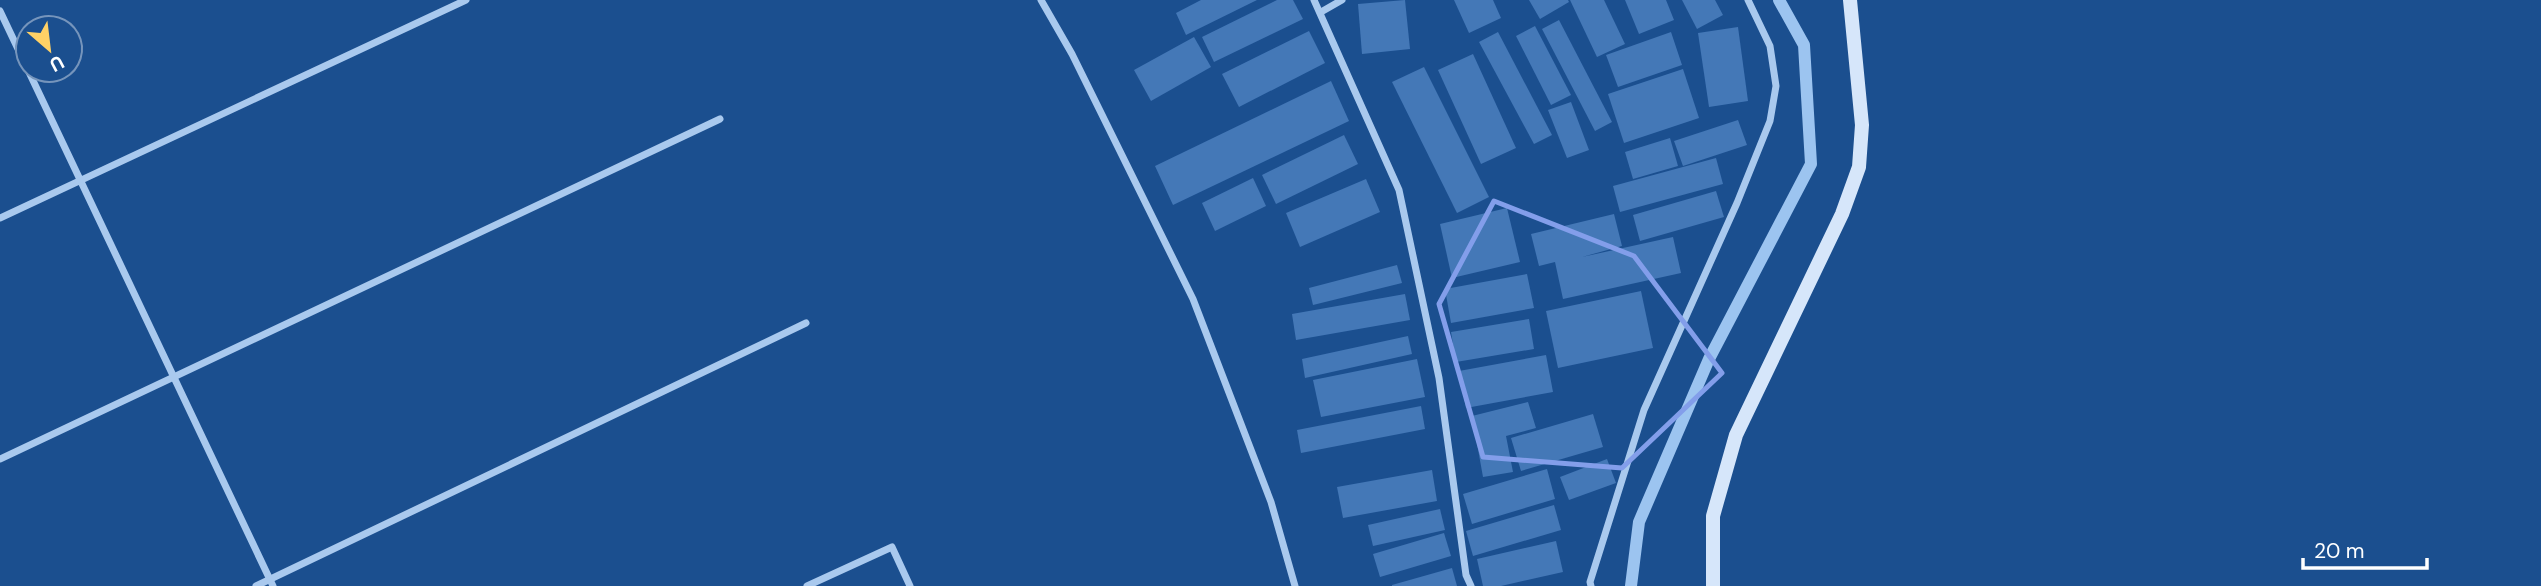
<svg xmlns="http://www.w3.org/2000/svg" width="2541" height="586" viewBox="0 0 2541 586" font-family="'DM Sans',sans-serif">
  <rect width="100%" height="100%" fill="#1b4f8f"/>
  <g fill="none" stroke-linecap="round" stroke-linejoin="round">
    <path stroke="#9cc4f0" stroke-width="12" d="M 1631,586 L 1639,522 L 1709,359 L 1811,164 L 1804,45 L 1779,0"/>
  </g>
  <g fill="#4478b7">
    <path d="M 1201,0 L 1257,0 L 1186,35 L 1176,13 Z"/>
    <path d="M 1277,0 L 1293,0 L 1303,19 L 1214,62 L 1202,37 Z"/>
    <path d="M 1405,0 L 1410,49 L 1362,54 L 1358,4 Z"/>
    <path d="M 1454,0 L 1493,0 L 1501,18 L 1469,33 Z"/>
    <path d="M 1529,0 L 1568,0 L 1569,2 L 1540,19 Z"/>
    <path d="M 1570,0 L 1604,0 L 1625,44 L 1597,57 Z"/>
    <path d="M 1625,0 L 1666,0 L 1674,20 L 1639,34 Z"/>
    <path d="M 1682,0 L 1715,0 L 1723,15 L 1697,29 Z"/>
    <path d="M 1559,20 L 1612,122 L 1595,131 L 1542,29 Z"/>
    <path d="M 1535,26 L 1571,95 L 1551,105 L 1516,36 Z"/>
    <path d="M 1738,27 L 1748,101 L 1709,107 L 1698,33 Z"/>
    <path d="M 1309,31 L 1325,63 L 1239,107 L 1222,74 Z"/>
    <path d="M 1498,32 L 1552,135 L 1534,144 L 1479,42 Z"/>
    <path d="M 1671,32 L 1682,65 L 1618,87 L 1606,55 Z"/>
    <path d="M 1194,37 L 1211,67 L 1151,101 L 1134,70 Z"/>
    <path d="M 1473,54 L 1516,148 L 1481,164 L 1438,70 Z"/>
    <path d="M 1424,67 L 1489,197 L 1457,213 L 1392,82 Z"/>
    <path d="M 1683,69 L 1699,118 L 1624,143 L 1608,94 Z"/>
    <path d="M 1331,81 L 1349,121 L 1173,205 L 1155,166 Z"/>
    <path d="M 1571,102 L 1589,150 L 1567,158 L 1548,110 Z"/>
    <path d="M 1738,120 L 1747,145 L 1683,166 L 1674,141 Z"/>
    <path d="M 1344,135 L 1358,164 L 1276,204 L 1262,175 Z"/>
    <path d="M 1670,138 L 1678,166 L 1633,179 L 1625,152 Z"/>
    <path d="M 1716,158 L 1723,184 L 1620,212 L 1613,186 Z"/>
    <path d="M 1253,178 L 1266,206 L 1215,231 L 1202,203 Z"/>
    <path d="M 1366,179 L 1380,212 L 1300,247 L 1286,213 Z"/>
    <path d="M 1716,191 L 1724,217 L 1640,241 L 1633,215 Z"/>
    <path d="M 1507,208 L 1520,262 L 1452,278 L 1440,224 Z"/>
    <path d="M 1614,214 L 1622,246 L 1582,257 L 1673,237 L 1681,273 L 1563,299 L 1555,262 L 1539,266 L 1531,234 Z"/>
    <path d="M 1397,265 L 1402,283 L 1313,305 L 1309,288 Z"/>
    <path d="M 1527,274 L 1534,308 L 1451,323 L 1445,289 Z"/>
    <path d="M 1641,291 L 1653,348 L 1558,368 L 1546,311 Z"/>
    <path d="M 1405,294 L 1410,320 L 1296,340 L 1292,314 Z"/>
    <path d="M 1529,319 L 1534,349 L 1456,362 L 1451,332 Z"/>
    <path d="M 1408,336 L 1412,354 L 1305,378 L 1302,359 Z"/>
    <path d="M 1546,355 L 1553,392 L 1466,408 L 1459,371 Z"/>
    <path d="M 1417,359 L 1425,397 L 1321,417 L 1313,380 Z"/>
    <path d="M 1528,402 L 1536,428 L 1506,436 L 1513,472 L 1483,477 L 1472,416 Z"/>
    <path d="M 1421,406 L 1425,429 L 1301,453 L 1297,430 Z"/>
    <path d="M 1593,414 L 1603,447 L 1521,471 L 1511,438 Z"/>
    <path d="M 1607,459 L 1616,483 L 1569,500 L 1560,477 Z"/>
    <path d="M 1547,469 L 1555,499 L 1472,524 L 1463,494 Z"/>
    <path d="M 1432,470 L 1437,501 L 1343,518 L 1337,487 Z"/>
    <path d="M 1554,505 L 1561,530 L 1473,556 L 1466,531 Z"/>
    <path d="M 1440,509 L 1445,530 L 1373,546 L 1368,525 Z"/>
    <path d="M 1444,533 L 1451,556 L 1380,577 L 1373,554 Z"/>
    <path d="M 1556,541 L 1563,572 L 1501,586 L 1483,586 L 1477,559 Z"/>
    <path d="M 1452,568 L 1457,586 L 1392,586 L 1392,585 Z"/>
  </g>
  <g fill="none" stroke-linecap="round" stroke-linejoin="round">
    <g stroke="#a9c9ee" stroke-width="7">
      <path d="M 1041,0 L 1072,54 L 1193,299 L 1271,502 L 1295,586"/>
      <path d="M 1314,0 L 1399,190 L 1439,378 L 1466,575 L 1471,586"/>
      <path d="M 0,11 L 273,586"/>
      <path d="M 1321,12 L 1342,0"/>
      <path d="M 0,218 L 466,0"/>
      <path d="M 0,459 L 720,119"/>
      <path d="M 256,586 L 806,323"/>
      <path d="M 807,586 L 892,547 L 910,586"/>
      <path d="M 1591,586 L 1590,582 L 1644,410 L 1737,203 L 1770,121 L 1776,86 L 1770,46 L 1748,0"/>
    </g>
    <path stroke="#d6e6fa" stroke-width="14" d="M 1713,586 L 1713,516 L 1736,435 L 1842,214 L 1859,167 L 1862,125 L 1850,0"/>
  </g>
  <path fill="none" stroke="#839eea" stroke-width="5" stroke-linejoin="round" d="M 1494,201 L 1634,256 L 1722,373 L 1622,468 L 1483,457 L 1439,304 Z"/>
  <g transform="translate(49 49) rotate(152)"><circle r="33" fill="#1b4f8f" stroke="#7695bc" stroke-width="2"/>
  <path d="M0-5L12 26L0 18L-12 26Z" fill="#ffd166"/>
  <text y="-10" font-size="19" font-weight="bold" text-anchor="middle" fill="#ffffff">U</text>
  </g>
  <path d="M2303 558v10h124v-10" fill="none" stroke="#ffffff" stroke-width="3.5"/>
  <text x="2314" y="558" font-size="21" fill="#ffffff" stroke="#1b4f8f" stroke-width="5" paint-order="stroke">20 m</text>
</svg>
